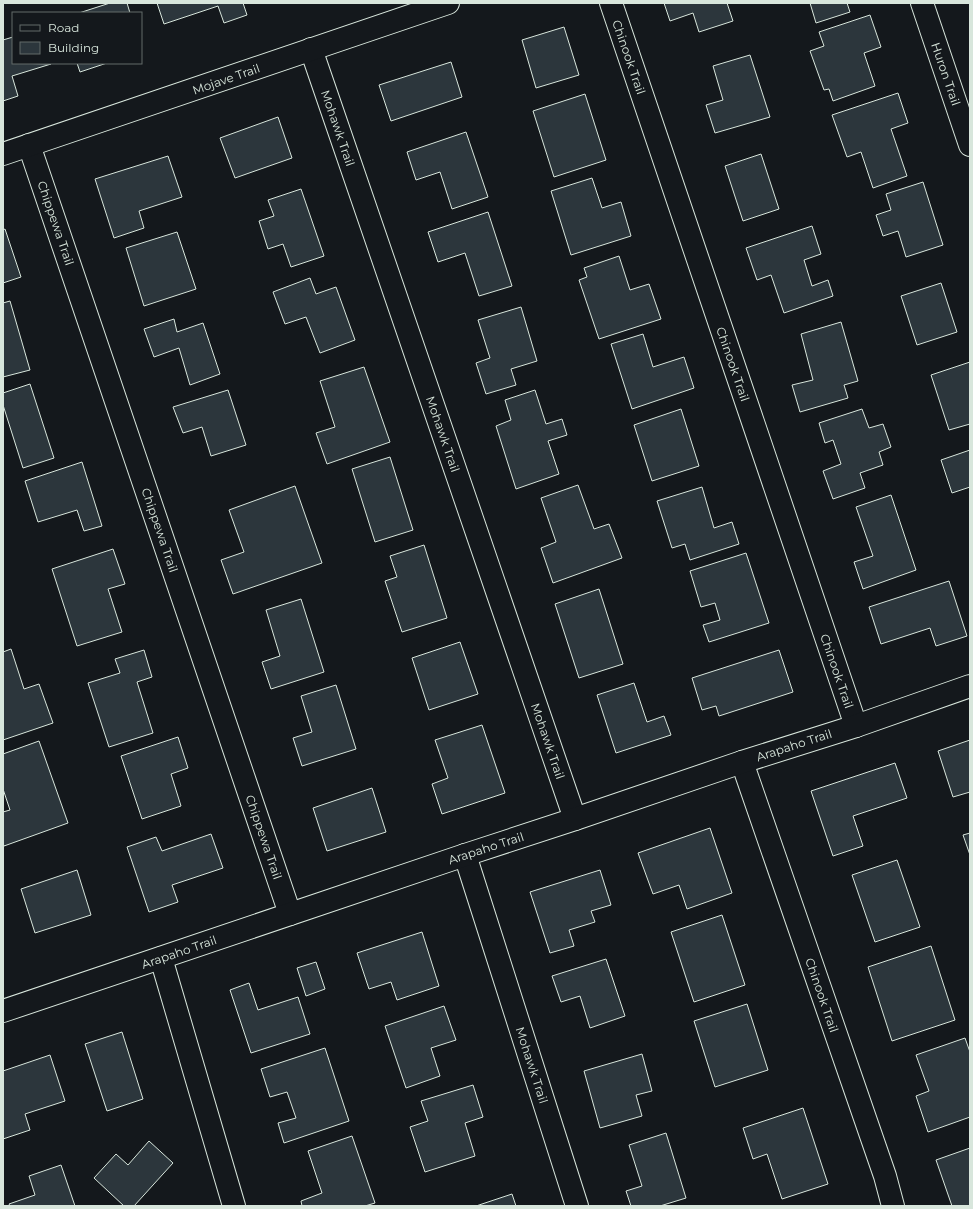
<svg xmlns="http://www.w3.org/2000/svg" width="973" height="1209" viewBox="0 0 973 1209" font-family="Montserrat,sans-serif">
  <rect width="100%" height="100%" fill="#14181c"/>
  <g fill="#2c363c" stroke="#d8e6dc">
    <path d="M 110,3 L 127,3 L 130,13 L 79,13 Z"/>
    <path d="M 157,3 L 243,3 L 247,15 L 224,23 L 218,6 L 164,24 Z"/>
    <path d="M 664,3 L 727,3 L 733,21 L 699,32 L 693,13 L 670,21 Z"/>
    <path d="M 810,3 L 847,3 L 850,12 L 816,23 Z"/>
    <path d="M 870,15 L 881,47 L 864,53 L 875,86 L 833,101 L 829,89 L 824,90 L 810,51 L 824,46 L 819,32 Z"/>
    <path d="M 564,27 L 579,75 L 536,88 L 522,40 Z"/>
    <path d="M 13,37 L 13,63 L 51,64 L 12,76 L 18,96 L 3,101 L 3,40 Z"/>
    <path d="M 750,55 L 770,117 L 715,133 L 706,105 L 723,100 L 713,66 Z"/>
    <path d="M 451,62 L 462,97 L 391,121 L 379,85 Z"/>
    <path d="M 77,63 L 107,63 L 80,72 Z"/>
    <path d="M 898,93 L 908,123 L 891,129 L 907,176 L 873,188 L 861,152 L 847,157 L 832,115 Z"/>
    <path d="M 585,94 L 606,160 L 554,177 L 533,111 Z"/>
    <path d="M 278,117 L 292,158 L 235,178 L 220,138 Z"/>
    <path d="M 466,132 L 488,197 L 452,209 L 440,172 L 416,180 L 407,152 Z"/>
    <path d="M 761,154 L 779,209 L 743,221 L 725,166 Z"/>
    <path d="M 168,156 L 182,197 L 139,211 L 144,228 L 114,238 L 95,179 Z"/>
    <path d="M 592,178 L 602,208 L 621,202 L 631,236 L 571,255 L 551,191 Z"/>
    <path d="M 923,182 L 943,245 L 906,257 L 898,231 L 883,236 L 876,215 L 891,210 L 886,194 Z"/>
    <path d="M 301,189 L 324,256 L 291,267 L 283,244 L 268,249 L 259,221 L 274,216 L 268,200 Z"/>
    <path d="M 488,212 L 512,286 L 479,296 L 465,253 L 438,262 L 428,232 Z"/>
    <path d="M 812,226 L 821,254 L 804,260 L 812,286 L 828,280 L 833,296 L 784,313 L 771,275 L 757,280 L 746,248 Z"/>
    <path d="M 5,229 L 21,277 L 3,283 L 3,230 Z"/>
    <path d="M 177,232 L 196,289 L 144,306 L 126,248 Z"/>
    <path d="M 619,256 L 630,290 L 649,284 L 661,319 L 599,339 L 579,280 L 587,277 L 584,268 Z"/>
    <path d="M 310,278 L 316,294 L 336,287 L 355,340 L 320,353 L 306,317 L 285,324 L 273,292 Z"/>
    <path d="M 941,283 L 957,332 L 917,345 L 901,296 Z"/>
    <path d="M 10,301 L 30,370 L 3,377 L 3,303 Z"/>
    <path d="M 521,307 L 537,361 L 511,369 L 516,385 L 486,394 L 476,363 L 490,358 L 478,320 Z"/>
    <path d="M 174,319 L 177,332 L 203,323 L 220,374 L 190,385 L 179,348 L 154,357 L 144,329 Z"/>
    <path d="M 841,322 L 858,381 L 844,385 L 848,398 L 800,412 L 792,385 L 813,380 L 801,334 Z"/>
    <path d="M 643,334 L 653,367 L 684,357 L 694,388 L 632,409 L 611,344 Z"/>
    <path d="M 970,362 L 970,424 L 949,430 L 931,375 Z"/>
    <path d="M 364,367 L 390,442 L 327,464 L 316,433 L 335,427 L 320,381 Z"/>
    <path d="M 30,384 L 54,458 L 23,468 L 3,405 L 3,393 Z"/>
    <path d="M 228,390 L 246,445 L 211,456 L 202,427 L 183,433 L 173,407 Z"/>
    <path d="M 535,390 L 546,424 L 562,419 L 567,435 L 548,441 L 559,474 L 516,489 L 496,426 L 511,420 L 505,400 Z"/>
    <path d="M 681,409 L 699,466 L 652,481 L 634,425 Z"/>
    <path d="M 862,409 L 869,428 L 883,424 L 891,447 L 879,452 L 883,465 L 860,473 L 865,488 L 833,499 L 823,471 L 841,464 L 833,440 L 825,443 L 819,423 Z"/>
    <path d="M 970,450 L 970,487 L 952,493 L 941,460 Z"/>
    <path d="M 390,457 L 413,530 L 375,542 L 352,469 Z"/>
    <path d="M 82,462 L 102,526 L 84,531 L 77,510 L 38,522 L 25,481 Z"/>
    <path d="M 578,485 L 594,529 L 609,524 L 622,558 L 553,583 L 541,548 L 556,542 L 541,498 Z"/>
    <path d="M 295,486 L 322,563 L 233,594 L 221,560 L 244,552 L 229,510 Z"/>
    <path d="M 702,487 L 714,528 L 732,522 L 739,544 L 690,560 L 685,544 L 672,548 L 657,501 Z"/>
    <path d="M 891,495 L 916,570 L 863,589 L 854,562 L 873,556 L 856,507 Z"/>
    <path d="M 424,545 L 447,618 L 402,632 L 385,581 L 397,577 L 390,556 Z"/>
    <path d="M 113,549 L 125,584 L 108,589 L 122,632 L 77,646 L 52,569 Z"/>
    <path d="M 746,553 L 769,623 L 709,642 L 703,625 L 720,620 L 715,603 L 701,607 L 690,571 Z"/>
    <path d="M 949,581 L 967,636 L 936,646 L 930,628 L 881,644 L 869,607 Z"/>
    <path d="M 599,589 L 623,664 L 579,678 L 555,604 Z"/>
    <path d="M 301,599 L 324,672 L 271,689 L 262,662 L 280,656 L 266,610 Z"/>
    <path d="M 460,642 L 478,694 L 429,710 L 412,658 Z"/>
    <path d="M 11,649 L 24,689 L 39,684 L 53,723 L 3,740 L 3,652 Z"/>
    <path d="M 144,650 L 152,677 L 137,682 L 153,733 L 109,747 L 88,683 L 120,673 L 115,659 Z"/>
    <path d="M 779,650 L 793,692 L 719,716 L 716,706 L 702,710 L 692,678 Z"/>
    <path d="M 634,683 L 647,722 L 664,716 L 671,735 L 616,753 L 597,695 Z"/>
    <path d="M 336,685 L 356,749 L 302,766 L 293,738 L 312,732 L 301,696 Z"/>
    <path d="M 482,725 L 505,793 L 442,814 L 432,784 L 448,778 L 435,740 Z"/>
    <path d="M 178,737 L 188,768 L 171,774 L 181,806 L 142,819 L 121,756 Z"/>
    <path d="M 970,740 L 970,792 L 953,797 L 938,751 Z"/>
    <path d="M 39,741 L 68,823 L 4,846 L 3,843 L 3,812 L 10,810 L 3,789 L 3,754 Z"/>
    <path d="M 895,763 L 907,798 L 853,816 L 863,846 L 833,856 L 811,791 Z"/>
    <path d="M 372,788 L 386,832 L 327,851 L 313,808 Z"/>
    <path d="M 710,828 L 732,893 L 687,909 L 679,885 L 653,894 L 638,853 Z"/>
    <path d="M 970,833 L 970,855 L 963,835 Z"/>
    <path d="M 211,834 L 223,868 L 172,885 L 178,902 L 149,912 L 127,847 L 156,837 L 162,851 Z"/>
    <path d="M 897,860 L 920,927 L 875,942 L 852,875 Z"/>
    <path d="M 77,870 L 91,915 L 35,933 L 21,889 Z"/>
    <path d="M 600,870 L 611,905 L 591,911 L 595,922 L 569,930 L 574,946 L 550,953 L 530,892 Z"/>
    <path d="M 722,915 L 745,985 L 694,1002 L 671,932 Z"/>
    <path d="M 422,932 L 439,986 L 397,1000 L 391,982 L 369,989 L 357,953 Z"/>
    <path d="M 931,946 L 955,1020 L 892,1041 L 868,967 Z"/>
    <path d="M 606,959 L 625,1016 L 590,1028 L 580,996 L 561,1002 L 552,976 Z"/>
    <path d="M 316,962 L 325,989 L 306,996 L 297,968 Z"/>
    <path d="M 249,983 L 258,1010 L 298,997 L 310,1034 L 251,1053 L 230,990 Z"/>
    <path d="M 747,1004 L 768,1070 L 715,1087 L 694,1021 Z"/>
    <path d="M 444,1006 L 456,1040 L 431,1048 L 440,1076 L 406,1088 L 385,1026 Z"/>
    <path d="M 122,1032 L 143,1099 L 107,1111 L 85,1044 Z"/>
    <path d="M 965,1038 L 970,1052 L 970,1117 L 928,1132 L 916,1096 L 929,1091 L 916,1055 Z"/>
    <path d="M 325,1048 L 349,1121 L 284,1143 L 278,1123 L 296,1118 L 287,1092 L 270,1097 L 261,1069 Z"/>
    <path d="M 642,1054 L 652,1091 L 636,1095 L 642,1116 L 600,1128 L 584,1071 Z"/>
    <path d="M 50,1055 L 65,1101 L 25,1114 L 30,1130 L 3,1139 L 3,1071 Z"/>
    <path d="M 473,1085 L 483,1117 L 465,1123 L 475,1156 L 425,1172 L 410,1127 L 428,1121 L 421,1101 Z"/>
    <path d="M 803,1108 L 828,1184 L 782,1199 L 767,1154 L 753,1159 L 743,1128 Z"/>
    <path d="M 666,1133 L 686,1198 L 660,1206 L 631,1206 L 626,1191 L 642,1186 L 629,1145 Z"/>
    <path d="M 352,1136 L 375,1203 L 365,1206 L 302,1206 L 301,1201 L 322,1193 L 308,1151 Z"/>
    <path d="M 149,1141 L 173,1163 L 134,1206 L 124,1206 L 94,1178 L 116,1154 L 128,1165 Z"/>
    <path d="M 970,1148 L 970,1206 L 952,1206 L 936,1160 Z"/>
    <path d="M 61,1165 L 75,1206 L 10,1206 L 9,1204 L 35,1195 L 29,1176 Z"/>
    <path d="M 512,1194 L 516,1206 L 476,1206 Z"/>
  </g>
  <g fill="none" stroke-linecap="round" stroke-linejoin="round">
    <g stroke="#d8e6dc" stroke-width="24">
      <g id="minor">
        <path d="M 611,3 L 856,726"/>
        <path d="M 922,3 L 970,145"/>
        <path d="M 311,49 L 575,819"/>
        <path d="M 29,145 L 290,914"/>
        <path d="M 3,154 L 448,3"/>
        <path d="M 742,762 L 885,1176 L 893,1206"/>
        <path d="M 465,855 L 577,1206"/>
        <path d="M 161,958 L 234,1206"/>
        <path d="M 3,1011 L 465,855 L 575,819 L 742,762 L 856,726 L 970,686"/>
      </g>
    </g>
    <use href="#minor" stroke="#14181c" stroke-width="22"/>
  </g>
  <g text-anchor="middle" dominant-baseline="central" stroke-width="3" stroke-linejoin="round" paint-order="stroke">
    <g font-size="12" fill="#d8e6dc" stroke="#14181c">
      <text transform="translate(629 57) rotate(71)">Chinook Trail</text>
      <text transform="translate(946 74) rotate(71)">Huron Trail</text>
      <text transform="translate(226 79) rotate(-19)">Mojave Trail</text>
      <text transform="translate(338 128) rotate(71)">Mohawk Trail</text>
      <text transform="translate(56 223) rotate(71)">Chippewa Trail</text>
      <text transform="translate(733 364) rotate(71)">Chinook Trail</text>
      <text transform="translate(443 434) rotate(71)">Mohawk Trail</text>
      <text transform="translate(160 530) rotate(71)">Chippewa Trail</text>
      <text transform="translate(837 671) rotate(71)">Chinook Trail</text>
      <text transform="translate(548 741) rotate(71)">Mohawk Trail</text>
      <text transform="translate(794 745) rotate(-18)">Arapaho Trail</text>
      <text transform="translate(264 837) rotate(71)">Chippewa Trail</text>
      <text transform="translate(486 848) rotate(-18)">Arapaho Trail</text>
      <text transform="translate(179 952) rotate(-19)">Arapaho Trail</text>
      <text transform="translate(822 995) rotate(71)">Chinook Trail</text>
      <text transform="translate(532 1065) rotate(72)">Mohawk Trail</text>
    </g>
  </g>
  <rect width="973" height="1209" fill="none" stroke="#d8e6dc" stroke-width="8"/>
  <rect x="12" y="12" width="130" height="52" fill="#14181c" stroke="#626a69"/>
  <rect x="20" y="25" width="20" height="6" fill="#14181c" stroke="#626a69"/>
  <text x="48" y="32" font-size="12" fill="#d8e6dc">Road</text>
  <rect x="20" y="42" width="20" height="12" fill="#2c363c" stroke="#626a69"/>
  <text x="48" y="52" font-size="12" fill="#d8e6dc">Building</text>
</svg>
